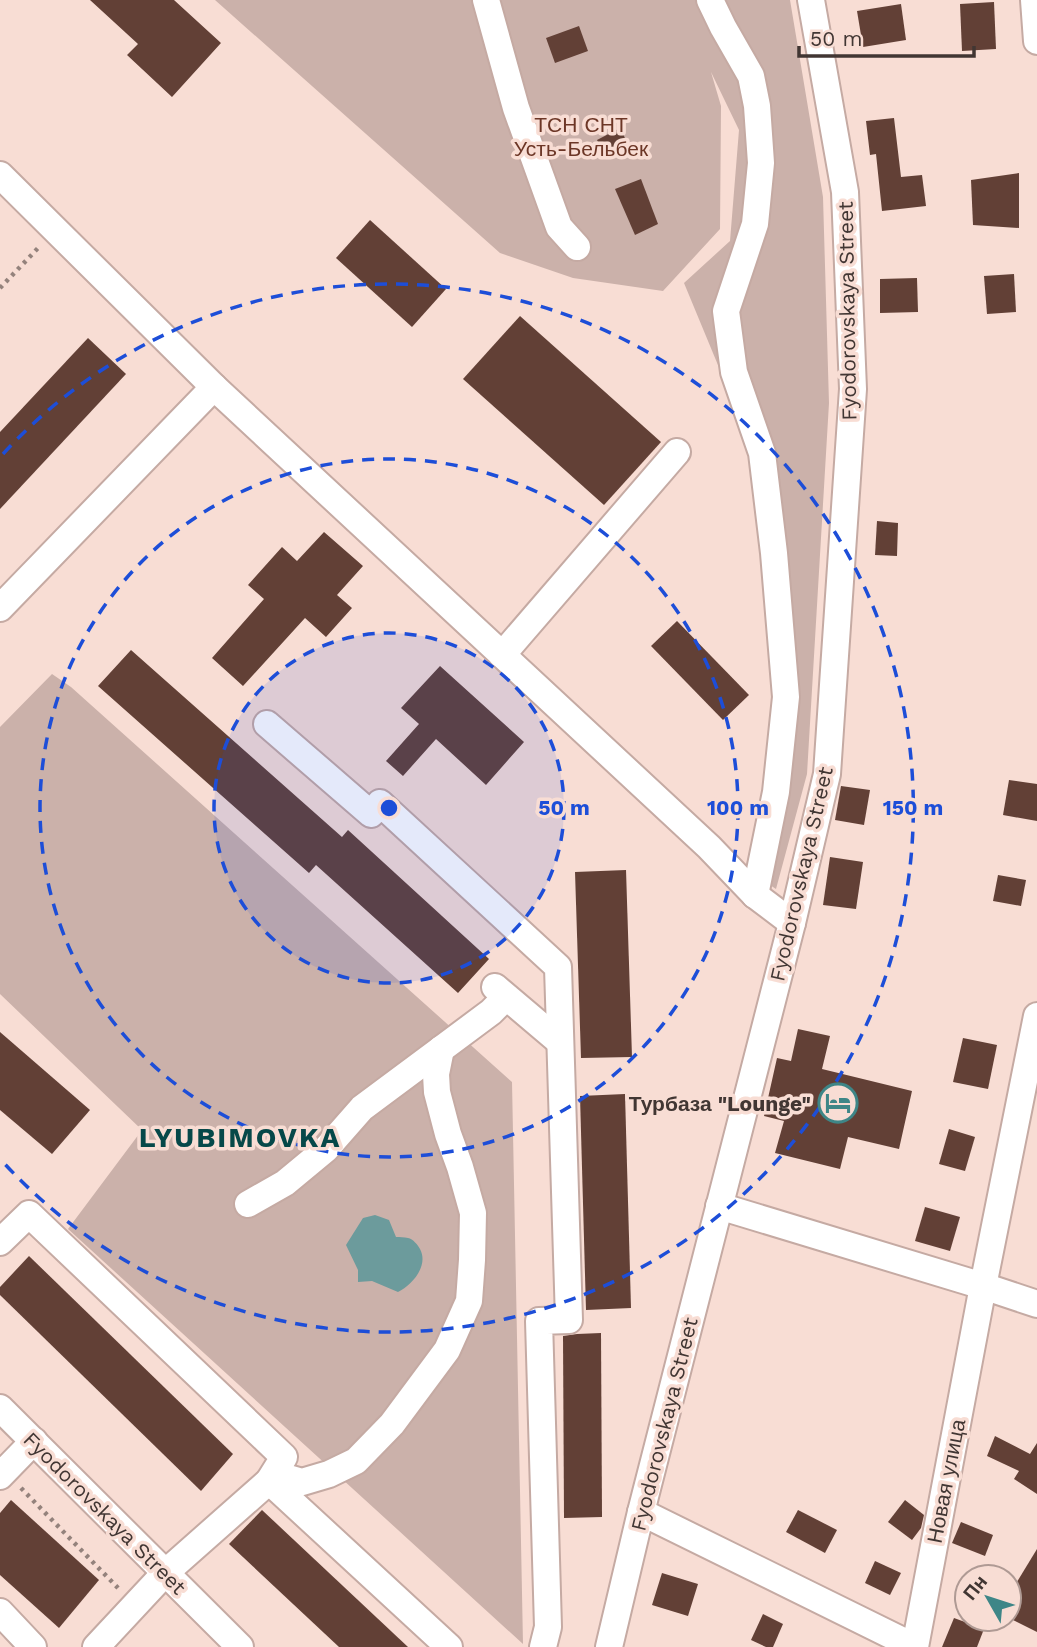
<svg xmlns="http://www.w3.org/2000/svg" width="1037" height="1647" viewBox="0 0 1037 1647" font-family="'Work Sans',sans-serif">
  <rect width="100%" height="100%" fill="#f8ddd4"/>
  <g fill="#cbb1aa">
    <path d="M 215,0 L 790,0 L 823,197 L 829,403 L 807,774 L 776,889 L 749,871 L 777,763 L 761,469 L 684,283 L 730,241 L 739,130 L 711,72 L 721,106 L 720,229 L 663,291 L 573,278 L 500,253 Z"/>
    <path d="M 52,674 L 71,687 L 512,1082 L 523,1644 L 68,1229 L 142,1130 L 0,994 L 0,727 Z"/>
  </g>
  <path fill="#6c9b9c" d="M 375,1215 L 389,1220 L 396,1237 C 400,1237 404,1237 408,1238 C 413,1239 418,1245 420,1249 C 429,1266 412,1285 398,1292 L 372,1281 L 358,1282 L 358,1270 L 346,1245 L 363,1218 Z"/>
  <g fill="#624036">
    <path d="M 90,0 L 174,0 L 221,43 L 172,97 L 127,55 L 138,44 Z"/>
    <path d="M 994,2 L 996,49 L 962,51 L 960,4 Z"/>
    <path d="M 901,4 L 906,40 L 863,47 L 857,11 Z"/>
    <path d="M 579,26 L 588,51 L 555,63 L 546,38 Z"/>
    <path d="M 894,118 L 901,177 L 922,175 L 926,206 L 882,211 L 876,154 L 870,155 L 866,121 Z"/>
    <path d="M 620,128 L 628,144 L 605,156 L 597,140 Z"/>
    <path d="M 1019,173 L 1019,228 L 973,225 L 971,180 Z"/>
    <path d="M 641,179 L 658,224 L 635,235 L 615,189 Z"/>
    <path d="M 370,220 L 446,289 L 412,327 L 336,258 Z"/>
    <path d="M 1014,274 L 1016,312 L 987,314 L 984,276 Z"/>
    <path d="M 917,278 L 918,312 L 880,313 L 880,279 Z"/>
    <path d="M 520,316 L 661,442 L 604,505 L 463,379 Z"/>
    <path d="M 88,338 L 126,374 L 0,509 L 0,432 Z"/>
    <path d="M 877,521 L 898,523 L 897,556 L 875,555 Z"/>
    <path d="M 324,532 L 363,566 L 337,595 L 352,608 L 326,637 L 305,618 L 243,686 L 212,658 L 264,599 L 248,585 L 282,547 L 297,561 Z"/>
    <path d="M 677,621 L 749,695 L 723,720 L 651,646 Z"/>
    <path d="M 131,650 L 342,837 L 348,830 L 489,959 L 458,993 L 316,865 L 309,873 L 98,686 Z"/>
    <path d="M 440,666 L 524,742 L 486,785 L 436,739 L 403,776 L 386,761 L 419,724 L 401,708 Z"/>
    <path d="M 1009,780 L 1037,784 L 1037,821 L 1003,815 Z"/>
    <path d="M 841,786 L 870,790 L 864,825 L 835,820 Z"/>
    <path d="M 830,857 L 863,862 L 856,909 L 823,905 Z"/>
    <path d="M 626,870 L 632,1057 L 581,1058 L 575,872 Z"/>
    <path d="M 998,875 L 1026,880 L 1021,906 L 993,901 Z"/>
    <path d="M 798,1029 L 830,1036 L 822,1069 L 912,1091 L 899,1149 L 848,1137 L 840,1169 L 775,1153 L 784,1121 L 764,1116 L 777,1058 L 791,1061 Z"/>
    <path d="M 0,1032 L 90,1110 L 52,1154 L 0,1110 Z"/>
    <path d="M 963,1038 L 997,1045 L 988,1089 L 953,1082 Z"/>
    <path d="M 625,1094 L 631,1308 L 586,1310 L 580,1096 Z"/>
    <path d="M 949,1129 L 975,1137 L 965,1171 L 939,1164 Z"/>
    <path d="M 925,1207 L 960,1217 L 950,1251 L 915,1241 Z"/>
    <path d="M 29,1256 L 233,1454 L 201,1491 L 0,1295 L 0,1287 Z"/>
    <path d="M 601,1333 L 602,1517 L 564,1518 L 563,1336 L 577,1334 Z"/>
    <path d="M 995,1436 L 1030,1454 L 1037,1443 L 1037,1494 L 1014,1479 L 1019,1471 L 987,1456 Z"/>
    <path d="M 11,1500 L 99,1580 L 59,1628 L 0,1575 L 0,1513 Z"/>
    <path d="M 905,1500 L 924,1515 L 921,1528 L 912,1540 L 888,1522 Z"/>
    <path d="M 262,1510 L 408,1647 L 339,1647 L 229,1544 Z"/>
    <path d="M 798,1510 L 837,1530 L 825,1553 L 786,1532 Z"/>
    <path d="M 961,1522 L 993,1535 L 985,1556 L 952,1543 Z"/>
    <path d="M 1037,1549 L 1037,1632 L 1009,1618 L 1009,1595 Z"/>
    <path d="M 875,1561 L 901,1573 L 890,1595 L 865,1583 Z"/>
    <path d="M 662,1573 L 698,1584 L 688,1616 L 652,1605 Z"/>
    <path d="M 763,1614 L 783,1624 L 773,1647 L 766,1647 L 751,1640 Z"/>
    <path d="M 954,1618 L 984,1629 L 977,1647 L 942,1647 Z"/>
  </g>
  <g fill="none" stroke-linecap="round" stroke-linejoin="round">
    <g stroke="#c5aaa3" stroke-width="30">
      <g id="minor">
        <path d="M 486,0 L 516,108 L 559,227 L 577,247"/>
        <path d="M 710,0 L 723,27 L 751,76 L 757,106 L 761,163 L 755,224 L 726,311 L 734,372 L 762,453 L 774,553 L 786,697 L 776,792 L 755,895"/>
        <path d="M 1034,0 L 1037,41"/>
        <path d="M 0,175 L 214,387"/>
        <path d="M 0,608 L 214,387 L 709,847 L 755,895 L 792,923"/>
        <path d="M 502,655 L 677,452"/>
        <path d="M 267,724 L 371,814 L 380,803 L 558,967 L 569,1320 L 539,1321 L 548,1627 L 543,1647"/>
        <path d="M 495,987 L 560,1042"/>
        <path d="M 248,1204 L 285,1183 L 326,1149 L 362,1108 L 491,1012 L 506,997"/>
        <path d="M 719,1206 L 983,1286 L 1037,1304"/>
        <path d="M 0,1242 L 29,1214 L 284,1457 L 269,1481"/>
        <path d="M 0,1408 L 240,1647"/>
        <path d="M 274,1474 L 302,1482 L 329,1474 L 356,1461 L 392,1424 L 447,1350 L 469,1301 L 472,1260 L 473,1213 L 460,1167 L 448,1134 L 437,1092 L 436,1074 L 441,1049"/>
        <path d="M 0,1476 L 34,1441"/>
        <path d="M 641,1512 L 915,1647 L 983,1286 L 1037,1016"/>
        <path d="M 0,1612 L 33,1647"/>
        <path d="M 96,1647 L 165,1573 L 269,1481 L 449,1647"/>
        <path d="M 609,1647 L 641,1512 L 792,923 L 827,774 L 853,389 L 845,192 L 811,0"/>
      </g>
    </g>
    <g stroke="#94827c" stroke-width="4.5" stroke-dasharray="3.5 5" stroke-linecap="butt">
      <path d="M 0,288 L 40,246"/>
      <path d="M 21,1488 L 118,1588"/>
    </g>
    <use href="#minor" stroke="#fff" stroke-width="26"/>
  </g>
  <circle cx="389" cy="808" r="175" fill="#1d4ed8" fill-opacity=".12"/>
  <g fill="none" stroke="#1d4ed8" stroke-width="3.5" stroke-dasharray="12 9">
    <circle cx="389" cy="808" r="175"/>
    <circle cx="389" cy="808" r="349"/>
    <path d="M3 454A524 524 0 1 1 3 1162"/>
  </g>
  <defs>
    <g id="hotel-ring" transform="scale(2.0125)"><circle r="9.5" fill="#f8ddd4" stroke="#3e8687" stroke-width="1.5"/><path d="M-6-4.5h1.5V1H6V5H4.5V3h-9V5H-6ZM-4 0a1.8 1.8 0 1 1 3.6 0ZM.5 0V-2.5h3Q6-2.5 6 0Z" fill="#3e8687"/></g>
  </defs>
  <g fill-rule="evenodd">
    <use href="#hotel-ring" x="838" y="1103"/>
  </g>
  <g text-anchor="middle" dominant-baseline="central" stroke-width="7" stroke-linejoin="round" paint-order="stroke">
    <g font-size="21" fill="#6c3626" stroke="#f8ddd4">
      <text x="581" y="124">ТСН СНТ<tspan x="581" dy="24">Усть-Бельбек</tspan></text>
    </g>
    <g font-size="21" fill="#413633" stroke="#f8ddd4">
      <text transform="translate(847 311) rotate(-91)">Fyodorovskaya Street</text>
      <text transform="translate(801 874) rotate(-77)">Fyodorovskaya Street</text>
      <text transform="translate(664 1424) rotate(-76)">Fyodorovskaya Street</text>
      <text transform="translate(946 1481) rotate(-79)">Новая улица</text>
      <text transform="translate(105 1513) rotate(45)">Fyodorovskaya Street</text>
    </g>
    <g font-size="21" font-weight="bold" fill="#413633" stroke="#f8ddd4" text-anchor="end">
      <text x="811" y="1103">Турбаза "Lounge"</text>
    </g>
    <g font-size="28" font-weight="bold" letter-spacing="2" fill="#064849" stroke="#f8ddd4">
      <text x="240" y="1137">LYUBIMOVKA</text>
    </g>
  </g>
  <circle cx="389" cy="808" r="10" fill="#1d4ed8" stroke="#f8ddd4" stroke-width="3.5"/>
  <g font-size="21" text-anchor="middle" font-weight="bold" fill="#1d4ed8" stroke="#f8ddd4" stroke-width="7" stroke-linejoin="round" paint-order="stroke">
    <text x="564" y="815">50 m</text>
    <text x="738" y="815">100 m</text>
    <text x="913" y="815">150 m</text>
  </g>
  <g transform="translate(988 1598) rotate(309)"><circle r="33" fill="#f8ddd4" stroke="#af9a94" stroke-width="2"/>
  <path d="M0-5L12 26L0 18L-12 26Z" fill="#3e8687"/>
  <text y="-10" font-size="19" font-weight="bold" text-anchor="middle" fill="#413633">Пн</text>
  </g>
  <path d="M799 46v10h175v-10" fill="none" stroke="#413633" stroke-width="3.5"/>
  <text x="810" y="46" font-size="21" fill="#413633" stroke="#f8ddd4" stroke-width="5" paint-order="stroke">50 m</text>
</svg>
